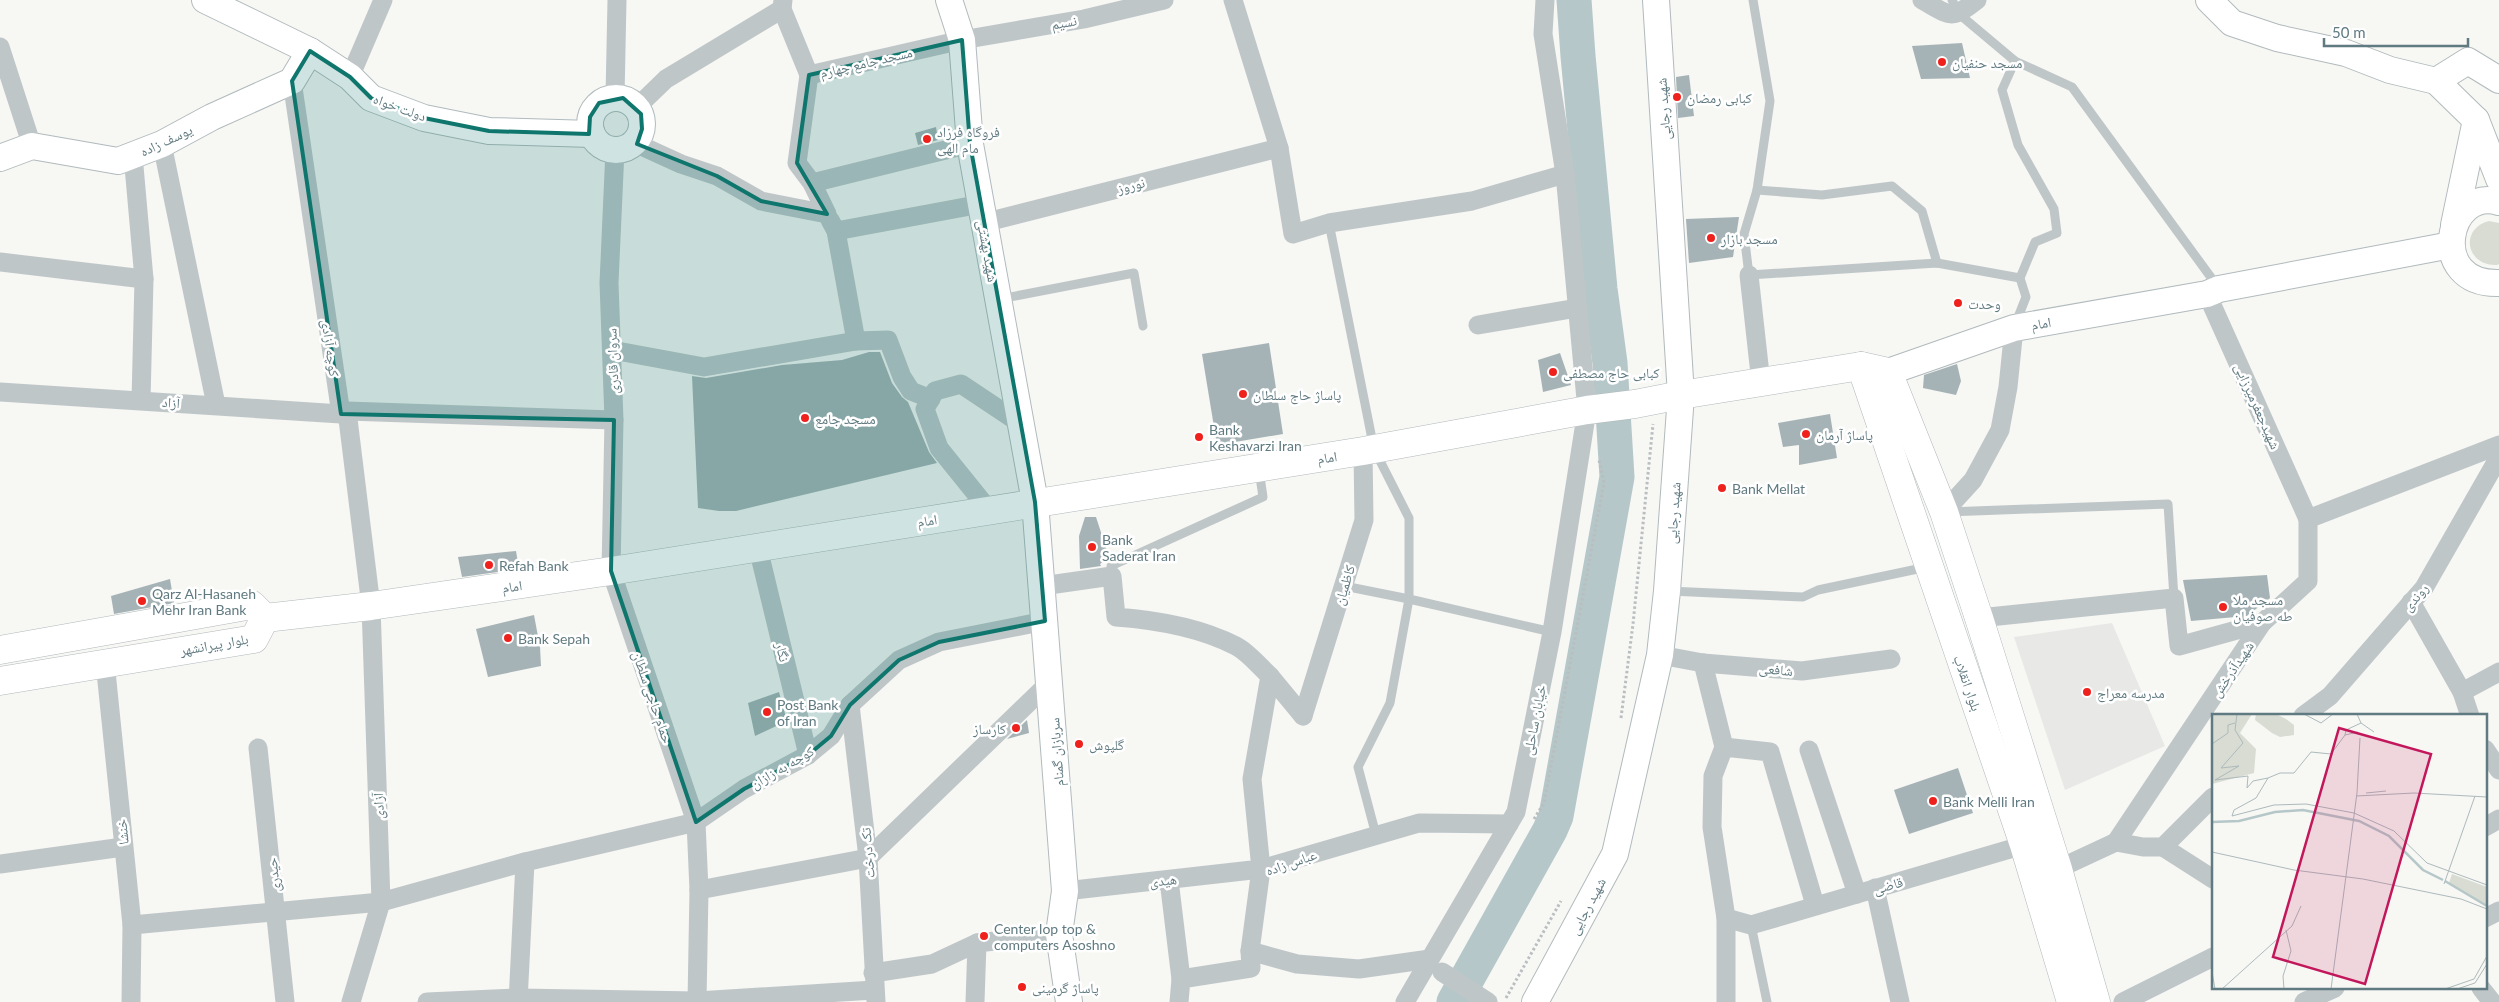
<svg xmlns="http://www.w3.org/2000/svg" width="2499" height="1002" viewBox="0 0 2499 1002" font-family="Lato,'Noto Naskh Arabic',sans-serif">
  <rect width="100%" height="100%" fill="#f7f7f4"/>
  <path fill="#e8e8e7" d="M 2112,623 L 2165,746 L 2065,790 L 2014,637 Z"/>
  <path fill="#d8dcd2" d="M 2489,221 L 2499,223 L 2499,264 L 2497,265 C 2466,266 2459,229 2489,221 Z"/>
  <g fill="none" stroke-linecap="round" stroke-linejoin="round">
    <path stroke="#b5c7c8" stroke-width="35" d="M 1454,1002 L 1550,830 L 1556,816 L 1617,477 L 1610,363 L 1600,289 L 1578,56 L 1574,0"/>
  </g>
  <g fill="#a6b3b6">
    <path d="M 1962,43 L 1970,78 L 1921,79 L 1912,46 Z"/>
    <path d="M 1689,75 L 1694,116 L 1678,118 L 1676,77 Z"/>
    <path d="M 936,127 L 938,140 L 918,145 L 915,133 Z"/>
    <path d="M 1739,217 L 1733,257 L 1689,263 L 1686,219 Z"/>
    <path d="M 1269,343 L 1283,434 L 1217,445 L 1202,354 Z"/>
    <path d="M 869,352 L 880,352 L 892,383 L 902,397 L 908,402 L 929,452 L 937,463 L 736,511 L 719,511 L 698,508 L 692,376 L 706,378 L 782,365 L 842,360 Z"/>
    <path d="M 1560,353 L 1571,385 L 1543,392 L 1538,360 Z"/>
    <path d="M 1957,364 L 1961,381 L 1956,395 L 1923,388 L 1924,375 Z"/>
    <path d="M 1830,414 L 1837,458 L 1799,465 L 1799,445 L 1783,447 L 1778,423 Z"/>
    <path d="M 1085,517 L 1096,517 L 1109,557 L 1100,564 L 1101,566 L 1080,569 L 1079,536 Z"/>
    <path d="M 516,551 L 519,569 L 462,577 L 458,557 Z"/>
    <path d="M 2267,575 L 2270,598 L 2247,616 L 2191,621 L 2183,580 Z"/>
    <path d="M 170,579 L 174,603 L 114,614 L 111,596 Z"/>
    <path d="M 534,615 L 540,647 L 541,666 L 488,677 L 476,629 Z"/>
    <path d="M 779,692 L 787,721 L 755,736 L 748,703 Z"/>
    <path d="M 1027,720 L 1029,733 L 1007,739 Z"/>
    <path d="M 1958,768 L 1973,813 L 1909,834 L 1894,790 Z"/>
  </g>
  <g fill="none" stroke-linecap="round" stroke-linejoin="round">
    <g stroke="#b1babd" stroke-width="28">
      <g id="secondary">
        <path d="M 205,0 L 310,51 L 350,77 L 371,98 L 424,118 L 489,131 L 592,134"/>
        <path d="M 949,0 L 962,40 L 970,144 L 1035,502 L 1065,891 L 1059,934 L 1069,1002"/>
        <path d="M 2209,0 L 2232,23 L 2277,38 L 2346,53 L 2390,70 L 2436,81 L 2476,120 L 2499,179"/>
        <path d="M 2436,81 L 2468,61 L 2499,80"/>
        <circle cx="616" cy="124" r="26"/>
        <path d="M 0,158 L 32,146 L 118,161 L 162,144 L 212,117 L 292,81 L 310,51"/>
        <path d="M 2499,202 C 2447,186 2426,285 2499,283"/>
        <path d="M 2454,225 L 2476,120"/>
        <path d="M 1888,372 L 2014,328 L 2207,294 L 2219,289 L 2451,245"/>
        <path d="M 1535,1002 L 1615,854 L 1660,655 L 1667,591 L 1681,395 L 1656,0"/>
      </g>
    </g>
    <g stroke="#b0b8bb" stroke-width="29">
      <g id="primary">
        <path d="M 1861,366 L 2024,845 L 2071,1002"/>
        <path d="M 265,618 L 371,606 L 611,571 L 1363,451 L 1587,410 L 1635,404 L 1681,395 L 1861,366 L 1888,372 L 1944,512 L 1979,618 L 2058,869 L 2096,1002"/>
        <path d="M 0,650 L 252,605 L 265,618"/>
        <path d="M 0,681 L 254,639 L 265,618"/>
      </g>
    </g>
    <g stroke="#b9bec0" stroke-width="3" stroke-dasharray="2.5 2.5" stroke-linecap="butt">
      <path d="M 1621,718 L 1633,624 L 1653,424"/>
      <path d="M 1534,819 L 1544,803 L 1604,483 L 1599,460"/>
      <path d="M 1506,998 L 1561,901"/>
    </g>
    <g stroke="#bfc6c8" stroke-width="9">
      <path d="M 1753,0 L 1770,101 L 1757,190 L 1744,234 L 1749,275 L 1937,263 L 2020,278"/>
      <path d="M 1952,0 L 1959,14 L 2015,61 L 2072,87 L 2218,287"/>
      <path d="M 2015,61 L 2002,90 L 2018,145 L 2054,209 L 2057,233 L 2035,242 L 2020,278 L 2026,297 L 2015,325"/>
      <path d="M 1757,190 L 1822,195 L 1892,186 L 1922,211 L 1937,263"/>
      <path d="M 1329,223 L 1374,449 L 1409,518 L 1409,599 L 1552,632"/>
      <path d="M 1000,299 L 1134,273 L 1143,326"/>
      <path d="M 1947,512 L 2168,504 L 2174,598"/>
      <path d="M 1112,576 L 1111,566 L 1263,497 L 1259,470"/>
      <path d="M 1344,586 L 1409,599 L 1390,703 L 1358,767 L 1376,835"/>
      <path d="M 1669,591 L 1803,597 L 1818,590 L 1927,567"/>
      <path d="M 1751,925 L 1767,1002"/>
    </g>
    <g stroke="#bfc6c8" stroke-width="19">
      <path d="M 1233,0 L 1279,148 L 1293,234 L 1329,223 L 1472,201 L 1565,174"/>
      <path d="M 1922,0 C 1951,16 1950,21 1977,0"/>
      <path d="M 782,9 L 809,75 L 962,40 L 1084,19 L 1164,0"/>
      <path d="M 0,47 L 32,146"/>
      <path d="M 350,77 L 383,0"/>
      <path d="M 292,81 L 341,414 L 347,411 L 371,606 L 381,902 L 351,1002"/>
      <path d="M 615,97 L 617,0"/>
      <path d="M 637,107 L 666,79 L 782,9 L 783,0"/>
      <path d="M 635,143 L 681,164 L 717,176 L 761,201 L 827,214 L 812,183 L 797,163 L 809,75"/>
      <path d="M 162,144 L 216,405"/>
      <path d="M 615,150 L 609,283 L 614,420 L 611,571 L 696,822 L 699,890 L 697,1002"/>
      <path d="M 133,155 L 144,279 L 141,400"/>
      <path d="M 812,183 L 970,144"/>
      <path d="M 830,220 L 836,231 L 981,204"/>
      <path d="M 983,223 L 1279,148"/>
      <path d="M 0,262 L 144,279"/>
      <path d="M 1749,275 L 1761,383"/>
      <path d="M 1478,325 L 1577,308"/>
      <path d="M 856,341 L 888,340 L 902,377 L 911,391 L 931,399"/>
      <path d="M 612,350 L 704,367 L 856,341 L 836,231"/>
      <path d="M 0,392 L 341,414"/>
      <path d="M 347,411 L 614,420"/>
      <path d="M 989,510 L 939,448 L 925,409 L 935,391 L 961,384 L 1021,424"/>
      <path d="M 1944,512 L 1973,480 L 2000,430 L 2008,387 L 2014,328"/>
      <path d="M 2308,519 L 2499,445"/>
      <path d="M 758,548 L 808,755"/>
      <path d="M 1042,586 L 1112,576 L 1116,617 C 1157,620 1199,627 1236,646 C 1248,652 1260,667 1270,676"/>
      <path d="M 2411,602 L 2462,692 L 2470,716"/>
      <path d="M 1979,618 L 2174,598 L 2179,646 L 2262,623"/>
      <path d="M 1660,655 L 1703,663 L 1802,671 L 1891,659"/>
      <path d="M 105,662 L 132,925 L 131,1002"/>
      <path d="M 1703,663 L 1724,747"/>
      <path d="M 2462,692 L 2499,672"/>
      <path d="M 850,705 L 868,858 L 876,1002"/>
      <path d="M 1303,716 L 1364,520 L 1363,451"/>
      <path d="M 2303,716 L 2330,696 L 2424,588 L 2499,457"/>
      <path d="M 258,748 L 285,1002"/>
      <path d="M 2485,749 L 2499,770"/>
      <path d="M 1809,750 L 1857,894"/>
      <path d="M 2485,827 L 2499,819"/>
      <path d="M 2116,842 L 2262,623 L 2308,581 L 2308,519 L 2207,294"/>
      <path d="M 2163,847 L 2213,879"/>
      <path d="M 0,864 L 123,847"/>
      <path d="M 2058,869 L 2116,842 L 2143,847 L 2163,847 L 2213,797"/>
      <path d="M 1169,880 L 1181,979"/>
      <path d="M 1875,888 L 1900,1002"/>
      <path d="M 699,890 L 868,858 L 1051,681"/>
      <path d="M 1065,891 L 1261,869 L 1252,779 L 1270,676 L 1303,716"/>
      <path d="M 1726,918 L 1751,925 L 2024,845"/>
      <path d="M 2485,918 L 2499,911"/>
      <path d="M 132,925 L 381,902 L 525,862 L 696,822 L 744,789 L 808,755 L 831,736 L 850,705 L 899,660 L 939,642 L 1045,621"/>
      <path d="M 1250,951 L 1297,964 L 1359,969 L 1430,959"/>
      <path d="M 1442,972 L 1488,1002"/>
      <path d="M 873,973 L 932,964 L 977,943 L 1059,934"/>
      <path d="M 2481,988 L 2492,1002"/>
      <path d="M 427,1002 L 518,998 L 697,1001 L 874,990"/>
      <path d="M 518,1002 L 525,862"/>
      <path d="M 975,1002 L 977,943"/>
      <path d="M 1179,1002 L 1181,979 L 1251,968 L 1250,951 L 1261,869 L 1419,823 L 1509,824"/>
      <path d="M 1405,1002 L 1516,812 L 1552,632 L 1587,410 L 1565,174 L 1543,34 L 1545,0"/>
      <path d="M 1726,1002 L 1726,918 L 1712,827 L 1713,776 L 1724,747 L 1770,752 L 1815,905"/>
      <path d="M 2123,1002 L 2213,957"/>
      <path d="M 2304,1002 L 2335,988"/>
    </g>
    <use href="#secondary" stroke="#fff" stroke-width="26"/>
    <use href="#primary" stroke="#fff" stroke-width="28"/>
  </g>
  <path fill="#0f766e" fill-opacity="0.2" stroke="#0f766e" stroke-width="4" stroke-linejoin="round" d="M 962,40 L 970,144 L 1035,502 L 1045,621 L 939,642 L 899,660 L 850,705 L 831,736 L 808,755 L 744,789 L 696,822 L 611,571 L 614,420 L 341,414 L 292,81 L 310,51 L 350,77 L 371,98 L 424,118 L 489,131 L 589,134 L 590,117 L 599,103 L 623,98 L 641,114 L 642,129 L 637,144 L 717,176 L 761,201 L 827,214 L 797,163 L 809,75 Z"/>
  <g fill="#ee211d" stroke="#fff" stroke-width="2">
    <circle cx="1942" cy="62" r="5"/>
    <circle cx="1677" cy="97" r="5"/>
    <circle cx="927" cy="139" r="5"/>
    <circle cx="1711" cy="238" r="5"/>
    <circle cx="1958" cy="303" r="5"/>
    <circle cx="1553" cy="372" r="5"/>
    <circle cx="1243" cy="394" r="5"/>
    <circle cx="805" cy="418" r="5"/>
    <circle cx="1806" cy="434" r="5"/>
    <circle cx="1199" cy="437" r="5"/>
    <circle cx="1722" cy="488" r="5"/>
    <circle cx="1092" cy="547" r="5"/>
    <circle cx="489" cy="565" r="5"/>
    <circle cx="142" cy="601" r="5"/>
    <circle cx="2223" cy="607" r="5"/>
    <circle cx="508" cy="638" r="5"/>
    <circle cx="2087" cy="692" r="5"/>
    <circle cx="767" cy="712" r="5"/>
    <circle cx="1016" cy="728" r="5"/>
    <circle cx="1079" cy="744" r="5"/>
    <circle cx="1933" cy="801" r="5"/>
    <circle cx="984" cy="936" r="5"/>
    <circle cx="1022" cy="987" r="5"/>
  </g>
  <g text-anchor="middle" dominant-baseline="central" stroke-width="5" stroke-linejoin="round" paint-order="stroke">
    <g font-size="14" fill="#607a81" stroke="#fff">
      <text transform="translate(1064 22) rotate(-10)">نسیم</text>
      <text transform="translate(866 62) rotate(-13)">مسجد جامع چهارم</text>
      <text transform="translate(400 107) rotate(20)">دولت خواه</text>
      <text transform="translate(1663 109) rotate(-94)">شهید رجایی</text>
      <text transform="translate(166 140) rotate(-25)">یوسف زاده</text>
      <text transform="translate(1131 185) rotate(-14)">نوروز</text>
      <text transform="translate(988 251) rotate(80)">شهید بهشتی</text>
      <text transform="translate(2041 323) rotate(-10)">امام</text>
      <text transform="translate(331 348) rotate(82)">کوچه آزادی</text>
      <text transform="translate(612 361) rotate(-92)">سروان قادری</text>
      <text transform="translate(171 402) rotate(4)">آزاد</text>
      <text transform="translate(2258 406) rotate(66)">شهیدجعفرمیرزایی</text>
      <text transform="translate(1327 457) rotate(-9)">امام</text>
      <text transform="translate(1673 513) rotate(-86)">شهید رجایی</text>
      <text transform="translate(927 520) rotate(-9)">امام</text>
      <text transform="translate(1344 585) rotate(-73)">کاظمیان</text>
      <text transform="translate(512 586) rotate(-8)">امام</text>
      <text transform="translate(2415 597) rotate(-50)">روندی</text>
      <text transform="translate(214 644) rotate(-10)">بلوار پیرانشهر</text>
      <text transform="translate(783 652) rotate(76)">نگار</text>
      <text transform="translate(1776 669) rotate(5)">شافعی</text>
      <text transform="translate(2232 669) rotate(-56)">شهیدآذرخش</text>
      <text transform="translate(1968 683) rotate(71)">بلوار انقلاب</text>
      <text transform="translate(653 697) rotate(71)">حمام حاجی سلطان</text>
      <text transform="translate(1534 720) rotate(-79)">خیابان ساحلی</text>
      <text transform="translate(1056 752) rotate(-94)">سربازان گمنام</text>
      <text transform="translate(782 767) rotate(-30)">کوچه به زازان</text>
      <text transform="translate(378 806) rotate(-92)">آزادی</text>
      <text transform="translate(122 832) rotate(-96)">خنشا</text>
      <text transform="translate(867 853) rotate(-95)">تک درخت</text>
      <text transform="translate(1291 862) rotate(-19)">عباس زاده</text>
      <text transform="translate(273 875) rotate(-97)">حیدری</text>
      <text transform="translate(1163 880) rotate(-6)">هیدی</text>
      <text transform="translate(1888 885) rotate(-16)">قاضی</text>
      <text transform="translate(1587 906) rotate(-62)">شهید رجایی</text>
    </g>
    <g font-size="14" fill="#607a81" stroke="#fff" text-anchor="start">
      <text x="1952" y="62">مسجد حنفیان</text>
      <text x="1687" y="97">کبابی رمضان</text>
      <text x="937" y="131">فروگاه فرزاد<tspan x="937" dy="16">مام الهی</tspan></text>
      <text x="1721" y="238">مسجد بازار</text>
      <text x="1968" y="303">وحدت</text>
      <text x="1563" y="372">کبابی حاج مصطفی</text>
      <text x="1253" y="394">پاساژ حاج سلطان</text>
      <text x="815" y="418">مسجد جامع</text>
      <text x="1209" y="429">Bank<tspan x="1209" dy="16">Keshavarzi Iran</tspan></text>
      <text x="1816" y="434">پاساژ آرمان</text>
      <text x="1732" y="488">Bank Mellat</text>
      <text x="1102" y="539">Bank<tspan x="1102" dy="16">Saderat Iran</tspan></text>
      <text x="499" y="565">Refah Bank</text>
      <text x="152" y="593">Qarz Al-Hasaneh<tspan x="152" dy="16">Mehr Iran Bank</tspan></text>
      <text x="2233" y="599">مسجد ملا<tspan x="2233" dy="16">طه صوفیان</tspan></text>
      <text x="518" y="638">Bank Sepah</text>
      <text x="2097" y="692">مدرسه معراج</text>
      <text x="777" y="704">Post Bank<tspan x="777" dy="16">of Iran</tspan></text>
      <text x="1006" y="728" text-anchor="end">کارساز</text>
      <text x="1089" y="744">گلپوش</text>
      <text x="1943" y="801">Bank Melli Iran</text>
      <text x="994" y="928">Center lop top &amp;<tspan x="994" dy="16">computers Asoshno</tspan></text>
      <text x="1032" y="987">پاساژ گرمینی</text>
    </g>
  </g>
  <g transform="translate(2212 714)">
    <rect width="275" height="275" fill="#f7f7f4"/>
    <path d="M 0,0 L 40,0 L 28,19 L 44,35 L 42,59 L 0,70 ZM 44,0 L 64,0 L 74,5 L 82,11 L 82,21 L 68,23 L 60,19 L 43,6 ZM 240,160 L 275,173 L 275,191 L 237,169 Z" fill="#d8dcd2"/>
    <path fill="none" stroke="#b5c7c8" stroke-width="2.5" d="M 0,108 L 27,107 L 63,98 L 91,96 L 147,107 L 177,122 L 211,156 L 231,166M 233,167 L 275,192"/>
    <path fill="none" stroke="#adbabc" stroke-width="1" d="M 25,0 L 23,16 L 31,29 L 9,54 L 27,52 L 3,66 L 36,62 L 35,74 L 41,67 L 56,64M 92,0 L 109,9 L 121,0M 145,0 L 149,9 L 162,18M 133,21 L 134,16 L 149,9M 0,30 L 16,19 L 16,11 L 23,9M 154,79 L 174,77M 144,82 L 202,79 L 275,83M 20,102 L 62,91 L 94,90 L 142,99 L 182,117 L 215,149 L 275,171M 20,102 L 22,96 L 44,84 L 56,64 L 68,59 L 82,59 L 99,38 L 119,40 L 133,21 L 146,18M 0,138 L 82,156 L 151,165 L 249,185 L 275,195M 232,170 L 263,82M 0,258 L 3,275M 10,275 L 80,212 L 89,192M 72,275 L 71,262 L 79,237 L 74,216M 119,275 L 145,79 L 148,24M 233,275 L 262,265 L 275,242M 245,275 L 263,269 L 275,250"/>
    <path fill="#c2185b" fill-opacity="0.15" stroke="#c2185b" stroke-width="2.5" d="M 127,14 L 219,40 L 153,270 L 61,243 Z"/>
    <rect width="275" height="275" fill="none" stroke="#607a81" stroke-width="2.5"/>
  </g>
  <path d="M2324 38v8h144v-8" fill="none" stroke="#607a81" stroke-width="2.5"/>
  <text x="2332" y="38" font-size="15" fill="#607a81" stroke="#ffffff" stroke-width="4" paint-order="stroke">50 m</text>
</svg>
